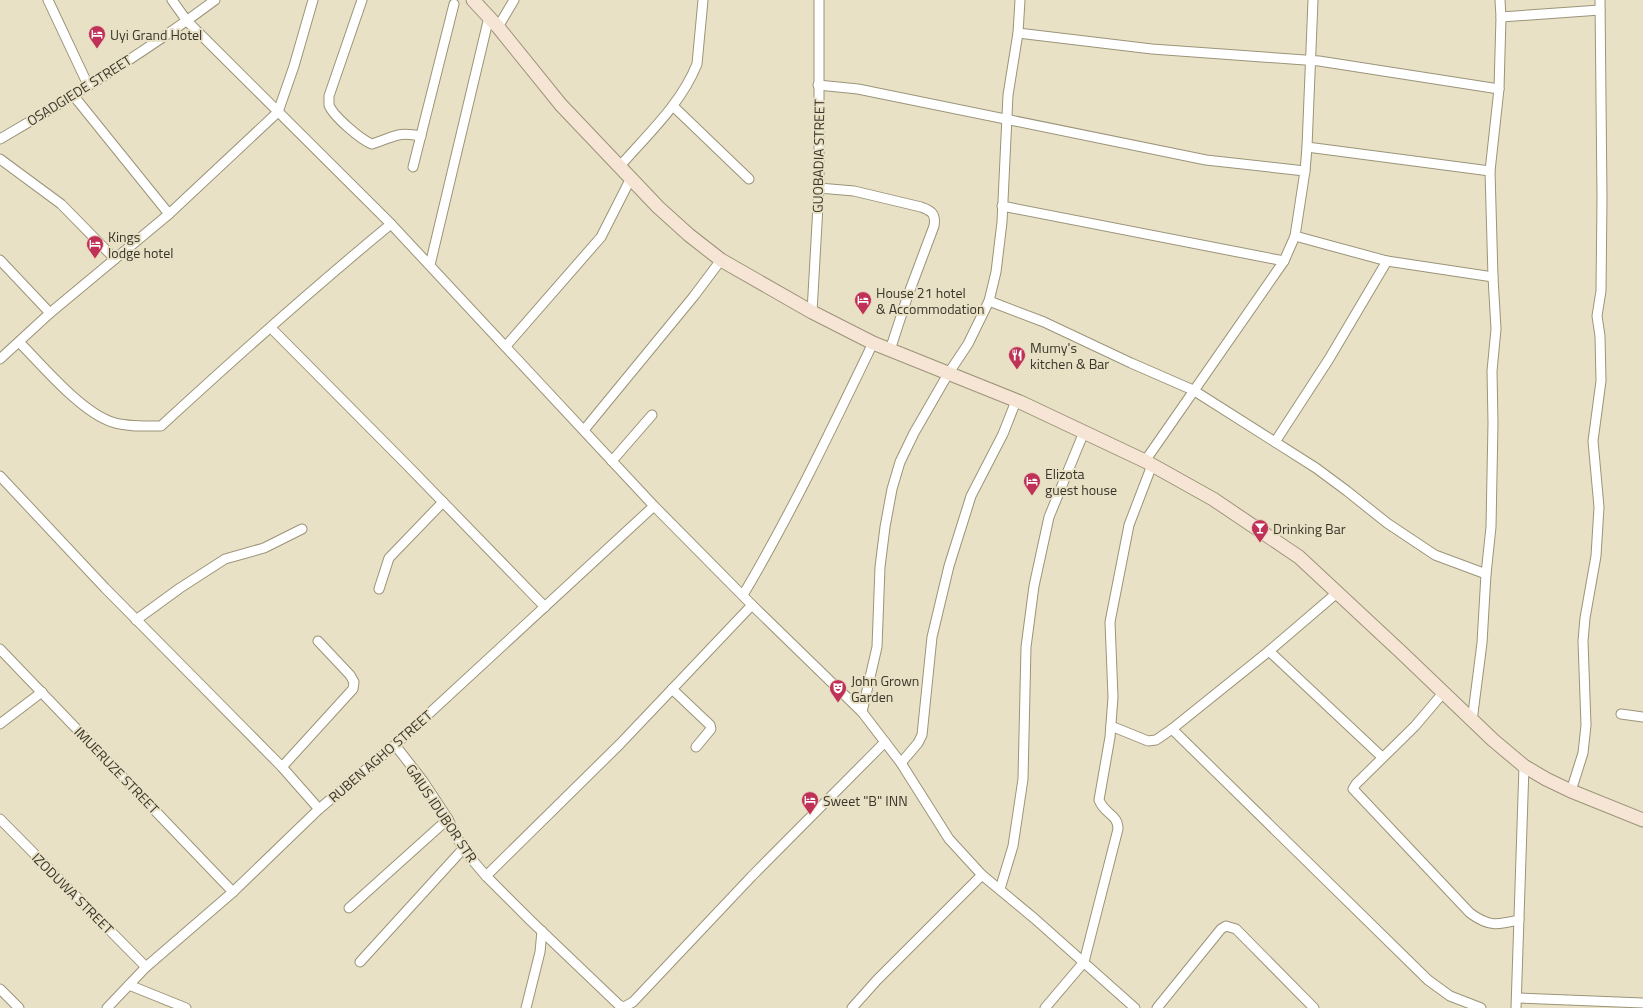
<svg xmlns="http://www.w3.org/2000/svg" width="1643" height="1008" viewBox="0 0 1643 1008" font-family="'Titillium Web',sans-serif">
  <rect width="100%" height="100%" fill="#e9e1c5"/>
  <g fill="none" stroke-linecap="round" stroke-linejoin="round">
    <g stroke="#9b9479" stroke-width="11">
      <g id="street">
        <path d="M 48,0 L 88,85"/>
        <path d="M 172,0 L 187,21 L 391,224 L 654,506 L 752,605 L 862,712 L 901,763 L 949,839 L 982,875 L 1035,919 L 1135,1008"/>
        <path d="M 362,0 L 329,96 C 329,99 329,103 329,105 C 333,116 361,140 372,144 C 395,137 396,131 421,136"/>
        <path d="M 1501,17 L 1600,10"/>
        <path d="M 498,27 L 514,0"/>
        <path d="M 1018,33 L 1152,49 L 1319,61 L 1499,89"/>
        <path d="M 818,85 L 858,89 L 1206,160 L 1305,171"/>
        <path d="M 73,95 L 169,214"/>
        <path d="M 673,106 L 749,179"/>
        <path d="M 0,139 C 74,96 147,51 215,0"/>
        <path d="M 1307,147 L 1490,171"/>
        <path d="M 0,159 L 61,204 L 115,259"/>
        <path d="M 620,166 C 648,134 681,104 697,64 L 703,0"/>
        <path d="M 413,167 L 454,4"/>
        <path d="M 819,188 L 854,191 L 921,207 C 932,211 936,214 934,226 L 907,298 L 890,350"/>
        <path d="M 1002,206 L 1284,261"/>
        <path d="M 1295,236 L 1387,261 L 1493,277 L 1496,329 L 1492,371 L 1493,423 L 1491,527 L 1486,574 L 1482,643 L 1472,721"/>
        <path d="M 0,260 L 50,313"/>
        <path d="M 430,265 L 489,17"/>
        <path d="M 1493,277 L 1490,171 L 1499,89 L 1501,17 L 1500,0"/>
        <path d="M 989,301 L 1044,322 L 1131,363 L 1193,390 L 1316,468 L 1347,491 L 1387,523 L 1435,555 L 1486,574"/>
        <path d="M 812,312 L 819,188 L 819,0"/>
        <path d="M 271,328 L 406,464 L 545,607"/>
        <path d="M 19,342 C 43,366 81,412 112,422 C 127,427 145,426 161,426 C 236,357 312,289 391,224"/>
        <path d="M 506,346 L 601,237 L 631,178"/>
        <path d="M 0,359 L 50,313 L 169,214 L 278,112 L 294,66 L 313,0"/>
        <path d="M 584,430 L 694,296 L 721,260"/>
        <path d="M 1275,442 L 1329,359 L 1387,261"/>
        <path d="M 612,461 L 652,415"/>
        <path d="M 1145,461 L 1284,261 L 1295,236 L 1305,171 L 1307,147 L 1313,0"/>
        <path d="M 0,476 L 105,588 L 282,767 L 319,809"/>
        <path d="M 379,589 L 389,558 L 443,502"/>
        <path d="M 743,595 C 791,514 832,428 873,343"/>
        <path d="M 136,620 L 180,588 L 225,559 L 264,548 L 302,529"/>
        <path d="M 0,649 L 233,892"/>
        <path d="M 1269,651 L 1382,757"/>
        <path d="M 672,689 L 710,725 L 711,729 L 696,747"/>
        <path d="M 1443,693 L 1415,726 L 1356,784 L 1353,789 L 1470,913 C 1489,927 1497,925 1519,920"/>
        <path d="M 862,712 L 877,647 L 880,567 L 885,527 L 892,489 L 900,462 L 914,433 L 948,374 L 968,344 L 989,301 L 996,272 L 1002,222 L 1008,95 L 1018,33 L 1020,0"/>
        <path d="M 1621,714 L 1643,717"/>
        <path d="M 0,724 L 42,692"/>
        <path d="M 1111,726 L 1148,741 L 1156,740 L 1172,729 L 1269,651 L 1338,592"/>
        <path d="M 1172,729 L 1428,980 L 1450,996 L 1481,1008"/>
        <path d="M 395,745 L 423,781 L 448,819 L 463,849 L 486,876 L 530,920 L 619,1005 L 624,1007 L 633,1002 L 752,876 L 885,742"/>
        <path d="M 901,763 L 918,743 L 922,735 L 932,637 L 949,566 L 971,496 L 1003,434 L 1016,401"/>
        <path d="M 282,767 L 353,689 L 354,682 L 350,675 L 318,641"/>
        <path d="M 1571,791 L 1583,753 L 1586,725 L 1583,641 L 1585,618 L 1596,556 L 1599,507 L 1593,441 L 1601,381 L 1600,336 L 1597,316 L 1601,291 L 1602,198 L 1600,0"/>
        <path d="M 0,819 L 146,967"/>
        <path d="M 486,876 L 620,744 L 752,605"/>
        <path d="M 1000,889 L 1013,846 L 1023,779 L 1026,647 L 1034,586 L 1049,517 L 1084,432"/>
        <path d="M 349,908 L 448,819"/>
        <path d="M 360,962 L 463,849"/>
        <path d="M 129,985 L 186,1008"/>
        <path d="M 0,989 L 19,1008"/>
        <path d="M 1517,998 L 1643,1003"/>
        <path d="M 107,1008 L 146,967 L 233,892 L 319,809 L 395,745 L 654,506"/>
        <path d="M 526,1008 L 540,952 L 542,931"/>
        <path d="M 852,1008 L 877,980 L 982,875"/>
        <path d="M 1045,1008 L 1084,962 L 1118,829 C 1118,814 1105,815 1099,800 L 1110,737 L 1113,697 L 1110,622 L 1129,525 L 1152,465"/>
        <path d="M 1157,1008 L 1221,929 L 1226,926 L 1236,929 L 1314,1008"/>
        <path d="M 1516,1008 L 1524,766"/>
      </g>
    </g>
    <g stroke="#9b9479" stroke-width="15">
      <path id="secondary" d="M 473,0 L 498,27 L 561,105 L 658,207 L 689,235 L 721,260 L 812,312 L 873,343 L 1020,402 L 1145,461 L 1213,499 L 1299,557 L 1401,652 L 1493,740 L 1524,766 L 1546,779 L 1571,791 L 1643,820"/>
    </g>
    <use href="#street" stroke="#fff" stroke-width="9"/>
    <use href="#secondary" stroke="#f6e4d4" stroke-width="13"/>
  </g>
  <defs>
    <g id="hotel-pin" transform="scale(0.9)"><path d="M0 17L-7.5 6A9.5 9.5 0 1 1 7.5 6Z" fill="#c03157" stroke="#e9e1c5"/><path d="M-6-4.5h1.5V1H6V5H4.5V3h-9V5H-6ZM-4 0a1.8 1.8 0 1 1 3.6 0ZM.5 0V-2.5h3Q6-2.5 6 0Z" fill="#fff"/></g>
    <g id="restaurant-pin" transform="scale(0.9)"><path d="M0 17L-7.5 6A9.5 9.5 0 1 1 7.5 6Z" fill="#c03157" stroke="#e9e1c5"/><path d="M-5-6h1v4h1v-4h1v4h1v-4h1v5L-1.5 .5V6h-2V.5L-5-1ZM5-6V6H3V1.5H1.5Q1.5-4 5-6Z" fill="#fff"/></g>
    <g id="bar-pin" transform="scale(0.9)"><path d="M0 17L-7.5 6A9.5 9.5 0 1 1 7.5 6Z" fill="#c03157" stroke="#e9e1c5"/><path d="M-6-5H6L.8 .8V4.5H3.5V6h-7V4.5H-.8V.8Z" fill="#fff"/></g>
    <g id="theatre-pin" transform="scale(0.9)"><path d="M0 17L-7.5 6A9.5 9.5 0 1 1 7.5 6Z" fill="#c03157" stroke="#e9e1c5"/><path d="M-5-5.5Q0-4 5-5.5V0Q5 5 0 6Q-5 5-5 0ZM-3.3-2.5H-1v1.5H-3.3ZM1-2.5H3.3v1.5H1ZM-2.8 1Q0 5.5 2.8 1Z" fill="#fff"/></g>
  </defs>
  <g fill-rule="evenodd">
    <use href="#hotel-pin" x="97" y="34"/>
    <use href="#hotel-pin" x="95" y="244"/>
    <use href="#hotel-pin" x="863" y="300"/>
    <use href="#restaurant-pin" x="1017" y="355"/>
    <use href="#hotel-pin" x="1032" y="481"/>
    <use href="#bar-pin" x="1260" y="528"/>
    <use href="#theatre-pin" x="838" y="688"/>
    <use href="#hotel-pin" x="810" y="800"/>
  </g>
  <g text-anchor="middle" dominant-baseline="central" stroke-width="4" stroke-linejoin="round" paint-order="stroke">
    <g font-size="14" fill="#3a362b" stroke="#e9e1c5" text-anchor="start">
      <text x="110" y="34">Uyi Grand Hotel</text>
      <text x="108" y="236">Kings<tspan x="108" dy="16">lodge hotel</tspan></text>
      <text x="876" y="292">House 21 hotel<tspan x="876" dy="16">&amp; Accommodation</tspan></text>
      <text x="1030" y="347">Mumy's<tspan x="1030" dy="16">kitchen &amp; Bar</tspan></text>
      <text x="1045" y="473">Elizota<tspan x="1045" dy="16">guest house</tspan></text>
      <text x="1273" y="528">Drinking Bar</text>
      <text x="851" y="680">John Grown<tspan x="851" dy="16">Garden</tspan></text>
      <text x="823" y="800">Sweet "B" INN</text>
    </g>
    <g font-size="14" fill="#3a362b" stroke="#e9e1c5">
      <text transform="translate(79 90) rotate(-32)">OSADGIEDE STREET</text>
      <text transform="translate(818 156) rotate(-89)">GUOBADIA STREET</text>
      <text transform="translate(380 756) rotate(-41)">RUBEN AGHO STREET</text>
      <text transform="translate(117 770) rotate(46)">IMUERUZE STREET</text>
      <text transform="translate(442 813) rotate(56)">GAIUS IDUBOR STR</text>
      <text transform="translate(73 893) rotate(45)">IZODUWA STREET</text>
    </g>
  </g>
</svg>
